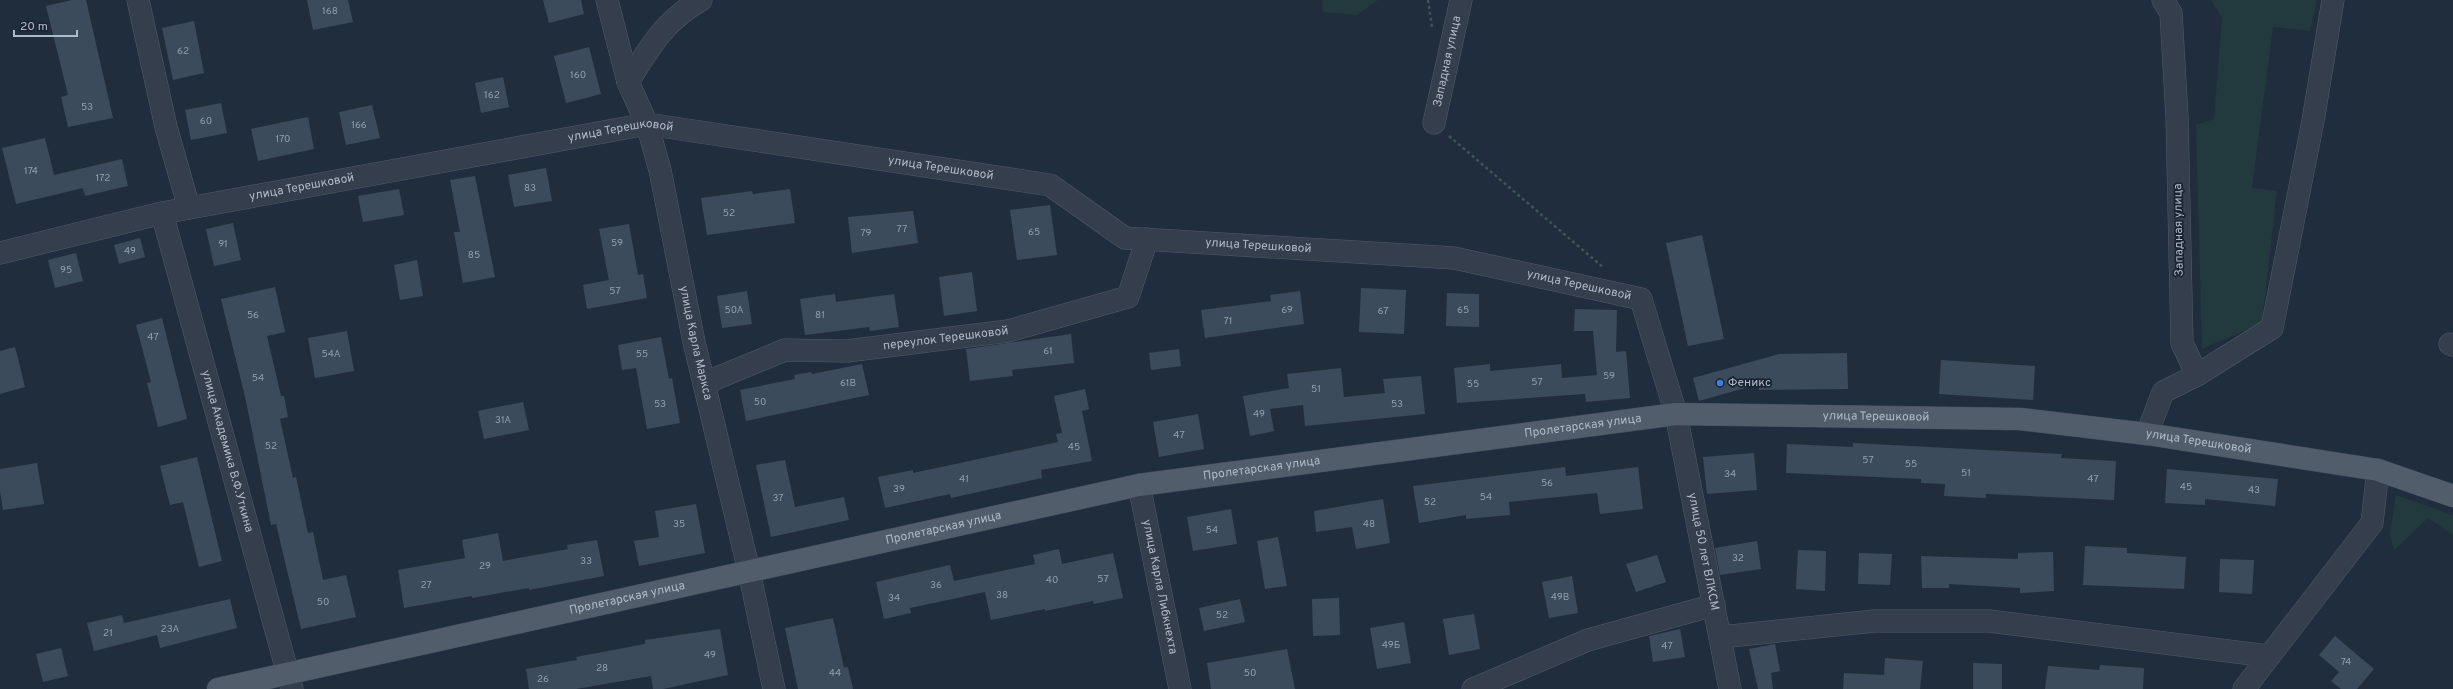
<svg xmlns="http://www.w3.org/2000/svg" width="2453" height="689" viewBox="0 0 2453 689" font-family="Overpass,sans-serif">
  <rect width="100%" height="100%" fill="#202d3c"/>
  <g fill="#223a3d">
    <path d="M 1322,0 L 1378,0 L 1357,15 L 1323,12 Z"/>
    <path d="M 2211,0 L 2317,0 L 2310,31 L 2273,27 L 2252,188 L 2277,191 L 2262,323 L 2202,349 L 2196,125 L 2214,119 L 2222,18 Z"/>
    <path d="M 2396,495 L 2453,515 L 2453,535 L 2428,518 L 2394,550 L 2390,534 Z"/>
  </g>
  <g fill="#3c4b5b">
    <path d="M 72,0 L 86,0 L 113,118 L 68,127 L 61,97 L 68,95 L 46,6 Z"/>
    <path d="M 307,0 L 348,0 L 353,22 L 313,30 Z"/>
    <path d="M 543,0 L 581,0 L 584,14 L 549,23 Z"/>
    <path d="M 194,21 L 204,73 L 173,80 L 162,28 Z"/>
    <path d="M 589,47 L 601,94 L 566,103 L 554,56 Z"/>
    <path d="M 503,77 L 509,107 L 481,113 L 475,83 Z"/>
    <path d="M 221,103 L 227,133 L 191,140 L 185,110 Z"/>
    <path d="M 372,105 L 380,138 L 346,145 L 339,112 Z"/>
    <path d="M 308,117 L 314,149 L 258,161 L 251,129 Z"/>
    <path d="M 45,138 L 54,175 L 122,159 L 128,186 L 85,196 L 83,188 L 16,204 L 2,148 Z"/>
    <path d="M 546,168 L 552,201 L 514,207 L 508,175 Z"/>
    <path d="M 475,176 L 495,277 L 463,283 L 454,232 L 460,232 L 450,180 Z"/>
    <path d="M 399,189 L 404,215 L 363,222 L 358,196 Z"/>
    <path d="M 790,189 L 795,223 L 707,235 L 701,198 L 752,191 L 753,194 Z"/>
    <path d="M 1050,205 L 1057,255 L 1017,260 L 1010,210 Z"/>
    <path d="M 913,211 L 918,243 L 852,253 L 848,217 Z"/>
    <path d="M 233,223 L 241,260 L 214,266 L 206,229 Z"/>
    <path d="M 629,224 L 638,275 L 643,274 L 647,298 L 587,309 L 583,285 L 609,280 L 599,229 Z"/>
    <path d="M 1702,235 L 1724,339 L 1688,346 L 1666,243 Z"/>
    <path d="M 140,238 L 145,257 L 119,264 L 114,245 Z"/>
    <path d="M 76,253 L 83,281 L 55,288 L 48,260 Z"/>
    <path d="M 417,260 L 423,296 L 400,300 L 394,265 Z"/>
    <path d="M 972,272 L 977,311 L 944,316 L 939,277 Z"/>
    <path d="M 275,287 L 285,332 L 267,336 L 281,396 L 284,396 L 288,417 L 280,419 L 293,478 L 296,477 L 308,533 L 313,532 L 323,580 L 346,575 L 356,617 L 301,629 L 276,524 L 271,525 L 246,401 L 221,299 Z"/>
    <path d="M 1361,288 L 1406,290 L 1404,334 L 1359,332 Z"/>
    <path d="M 747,291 L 752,324 L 722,328 L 717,296 Z"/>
    <path d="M 1300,291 L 1304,324 L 1205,338 L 1201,310 L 1271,301 L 1270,295 Z"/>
    <path d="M 1447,293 L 1479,294 L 1479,327 L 1446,326 Z"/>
    <path d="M 835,294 L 836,302 L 894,294 L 899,327 L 870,331 L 869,327 L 805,335 L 800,299 Z"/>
    <path d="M 1575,309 L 1617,310 L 1616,352 L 1626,351 L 1630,398 L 1586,402 L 1585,394 L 1457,403 L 1454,368 L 1490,364 L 1490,371 L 1561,364 L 1562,378 L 1597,375 L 1593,331 L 1574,331 Z"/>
    <path d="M 162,318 L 187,419 L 158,427 L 147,383 L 151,382 L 136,325 Z"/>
    <path d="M 347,331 L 354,371 L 315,378 L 308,338 Z"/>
    <path d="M 1071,334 L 1074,363 L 1012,370 L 1013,376 L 970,381 L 966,349 Z"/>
    <path d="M 661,337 L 669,379 L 672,378 L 680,423 L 647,429 L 636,368 L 622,370 L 618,345 Z"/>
    <path d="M 15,347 L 25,387 L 0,394 L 0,351 Z"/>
    <path d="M 1179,349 L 1181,366 L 1151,370 L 1149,353 Z"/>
    <path d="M 1847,353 L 1848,389 L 1759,390 L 1759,384 L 1699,401 L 1693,378 L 1779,354 Z"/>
    <path d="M 1941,360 L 2035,366 L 2033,400 L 1939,394 Z"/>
    <path d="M 862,364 L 869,395 L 746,421 L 740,390 L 795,379 L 794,375 L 811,372 L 812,374 Z"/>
    <path d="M 1341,368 L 1344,397 L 1385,393 L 1383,379 L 1421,376 L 1425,414 L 1305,426 L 1303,405 L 1270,409 L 1274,431 L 1250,436 L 1243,396 L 1289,388 L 1287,374 Z"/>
    <path d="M 1085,389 L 1089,409 L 1082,411 L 1092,461 L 1041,470 L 1042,478 L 951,498 L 950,494 L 885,508 L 878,477 L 913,470 L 913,473 L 1058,442 L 1056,434 L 1062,433 L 1054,396 Z"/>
    <path d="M 523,402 L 529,430 L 484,439 L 478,411 Z"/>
    <path d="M 1198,414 L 1204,449 L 1159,457 L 1153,422 Z"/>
    <path d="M 1853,443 L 2062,454 L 2061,458 L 2116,461 L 2114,500 L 1986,494 L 1986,498 L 1944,496 L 1945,484 L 1921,483 L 1921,479 L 1786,473 L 1787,444 L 1853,447 Z"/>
    <path d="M 1754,453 L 1757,490 L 1707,494 L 1703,457 Z"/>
    <path d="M 197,457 L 222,561 L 199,567 L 183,502 L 170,505 L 160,466 Z"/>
    <path d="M 785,460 L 795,507 L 844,497 L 849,520 L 771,537 L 756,465 Z"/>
    <path d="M 37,463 L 44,504 L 3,510 L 0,491 L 0,469 Z"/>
    <path d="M 1565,467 L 1566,476 L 1638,467 L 1643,509 L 1600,514 L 1597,493 L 1509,502 L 1510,515 L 1466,519 L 1466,515 L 1419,523 L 1413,486 Z"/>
    <path d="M 2167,469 L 2278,479 L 2275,506 L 2205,499 L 2205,505 L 2165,503 Z"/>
    <path d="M 1383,499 L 1390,543 L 1356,549 L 1352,527 L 1316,532 L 1314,511 Z"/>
    <path d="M 696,504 L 705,553 L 639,566 L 634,541 L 659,537 L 655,511 Z"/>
    <path d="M 1231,509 L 1237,544 L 1193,551 L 1187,517 Z"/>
    <path d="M 498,533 L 503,561 L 568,549 L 567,545 L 597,540 L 604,576 L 529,590 L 529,588 L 472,598 L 472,596 L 404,608 L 398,570 L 465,558 L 462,540 Z"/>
    <path d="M 1278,537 L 1287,586 L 1265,589 L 1257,541 Z"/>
    <path d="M 1757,541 L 1761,569 L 1720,575 L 1715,548 Z"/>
    <path d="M 2085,546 L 2127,548 L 2127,553 L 2186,557 L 2184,589 L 2083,585 Z"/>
    <path d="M 1059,549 L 1062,564 L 1113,553 L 1123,598 L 1094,604 L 1093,601 L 1045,611 L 1045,609 L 991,620 L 985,592 L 910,608 L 911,613 L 884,619 L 876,582 L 950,565 L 954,581 L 1035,564 L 1033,555 Z"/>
    <path d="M 1798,550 L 1826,551 L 1825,591 L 1796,589 Z"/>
    <path d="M 2053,552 L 2054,591 L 2020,593 L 2020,588 L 1949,584 L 1949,588 L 1922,588 L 1921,556 L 2018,559 L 2018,553 Z"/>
    <path d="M 1859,553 L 1892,554 L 1890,585 L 1858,584 Z"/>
    <path d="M 1657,555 L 1666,582 L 1636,592 L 1626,564 Z"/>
    <path d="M 2220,559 L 2254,560 L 2252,594 L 2219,592 Z"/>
    <path d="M 1572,576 L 1578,613 L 1549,618 L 1542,582 Z"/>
    <path d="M 1339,598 L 1340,635 L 1313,636 L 1312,599 Z"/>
    <path d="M 230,599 L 237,628 L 160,648 L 157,635 L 94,651 L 87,623 L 122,615 L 124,623 Z"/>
    <path d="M 1240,599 L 1245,622 L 1204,631 L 1199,608 Z"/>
    <path d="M 1474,614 L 1480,649 L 1449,655 L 1443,619 Z"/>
    <path d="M 833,618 L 844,668 L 848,667 L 853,689 L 798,689 L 785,628 Z"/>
    <path d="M 1404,622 L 1411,663 L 1377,669 L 1370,628 Z"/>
    <path d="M 720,629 L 728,675 L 663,689 L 653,689 L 651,676 L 576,689 L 529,689 L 526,669 L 577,660 L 576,657 L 645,644 L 645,640 Z"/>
    <path d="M 1680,629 L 1685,657 L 1653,662 L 1649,636 Z"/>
    <path d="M 2335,636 L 2374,669 L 2357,689 L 2341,689 L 2331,681 L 2339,672 L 2319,655 Z"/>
    <path d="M 1775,644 L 1780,671 L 1771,673 L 1773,689 L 1758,689 L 1749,649 Z"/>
    <path d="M 61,648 L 68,676 L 43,682 L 36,654 Z"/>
    <path d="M 1287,649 L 1295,689 L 1211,689 L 1207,663 Z"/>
    <path d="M 1885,658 L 1923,661 L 1920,689 L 1843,689 L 1844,673 L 1884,675 Z"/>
    <path d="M 1973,663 L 2002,664 L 2002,689 L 1973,689 Z"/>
    <path d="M 2100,665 L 2144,668 L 2143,689 L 2045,689 L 2048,666 L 2099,670 Z"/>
  </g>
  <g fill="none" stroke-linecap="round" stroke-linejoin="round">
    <g stroke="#525c6a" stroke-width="23">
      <g id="minor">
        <path d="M 138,0 L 166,127 L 189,208"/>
        <path id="s1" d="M 607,0 L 628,82 L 647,124 L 660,170 L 694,342 L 749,571 L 774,689"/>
        <path d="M 628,82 C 650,47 664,21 701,0"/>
        <path id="s2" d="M 1434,123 L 1461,0"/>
        <path id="s3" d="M 162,213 L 292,689"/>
        <path id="s4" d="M 0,253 L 162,213 L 647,124 L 1050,185 L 1125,238 L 1454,258 L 1641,299 L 1676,414 L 1730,689"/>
        <path d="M 2450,344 L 2453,345"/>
        <path d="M 2197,375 L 2272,328 L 2313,121 L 2333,0"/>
        <path id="s5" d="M 705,383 L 785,350 L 847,351 L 1008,331 L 1128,297 L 1147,239"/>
        <path d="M 2147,434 L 2163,392 L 2197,375 L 2182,343 L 2177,117 L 2171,13 L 2163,0"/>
        <path id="s6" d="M 1139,485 L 1180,689"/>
        <path d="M 1721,637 L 1874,621 L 1989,621 L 2268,656"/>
        <path d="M 1473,689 L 1588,640 L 1714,605"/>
        <path d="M 2244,689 L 2372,523 L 2378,470"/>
      </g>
    </g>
    <g stroke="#404a58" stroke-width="23">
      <g id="major">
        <path id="s7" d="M 218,689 L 1139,485 L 1676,414 L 2020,419 L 2147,434 L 2378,470 L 2453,496"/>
      </g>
    </g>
    <g stroke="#3d5657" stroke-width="2.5" stroke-dasharray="3 3" stroke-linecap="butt">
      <path d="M 1428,0 L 1432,27"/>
      <path d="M 1449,136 L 1604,268"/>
    </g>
    <use href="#minor" stroke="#343e4c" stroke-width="22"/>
    <use href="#major" stroke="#525d6c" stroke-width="22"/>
  </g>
  <circle fill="#3f7fe0" stroke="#192331" stroke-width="1.5" cx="1720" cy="383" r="4"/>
  <g text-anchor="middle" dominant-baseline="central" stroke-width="3.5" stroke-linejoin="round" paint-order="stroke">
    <g font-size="10" fill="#929ead">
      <text x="330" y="11">168</text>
      <text x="183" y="51">62</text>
      <text x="578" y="75">160</text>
      <text x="492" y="95">162</text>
      <text x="87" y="107">53</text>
      <text x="206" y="121">60</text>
      <text x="359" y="125">166</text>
      <text x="283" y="139">170</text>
      <text x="31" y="171">174</text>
      <text x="103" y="178">172</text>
      <text x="530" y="188">83</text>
      <text x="729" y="213">52</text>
      <text x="902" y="229">77</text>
      <text x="1034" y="232">65</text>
      <text x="866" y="233">79</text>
      <text x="617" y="243">59</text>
      <text x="223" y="244">91</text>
      <text x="130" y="251">49</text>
      <text x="474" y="255">85</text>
      <text x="66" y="270">95</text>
      <text x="615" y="291">57</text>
      <text x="734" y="310">50А</text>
      <text x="1287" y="310">69</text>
      <text x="1463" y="310">65</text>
      <text x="1383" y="311">67</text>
      <text x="253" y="315">56</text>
      <text x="820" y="315">81</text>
      <text x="1228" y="321">71</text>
      <text x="153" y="337">47</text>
      <text x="1048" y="351">61</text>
      <text x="331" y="354">54А</text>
      <text x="642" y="354">55</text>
      <text x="1609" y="376">59</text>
      <text x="258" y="378">54</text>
      <text x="1537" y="382">57</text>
      <text x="848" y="383">61В</text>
      <text x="1473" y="384">55</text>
      <text x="1316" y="389">51</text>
      <text x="760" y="402">50</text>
      <text x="660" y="404">53</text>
      <text x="1397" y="404">53</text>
      <text x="1259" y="414">49</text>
      <text x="503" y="420">31А</text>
      <text x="1179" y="435">47</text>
      <text x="271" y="446">52</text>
      <text x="1074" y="447">45</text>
      <text x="1868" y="460">57</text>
      <text x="1911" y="464">55</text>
      <text x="1966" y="473">51</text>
      <text x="1730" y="474">34</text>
      <text x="964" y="479">41</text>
      <text x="2093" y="479">47</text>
      <text x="1547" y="483">56</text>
      <text x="2186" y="487">45</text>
      <text x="899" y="489">39</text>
      <text x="2254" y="490">43</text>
      <text x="1486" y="497">54</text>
      <text x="778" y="498">37</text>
      <text x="1430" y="502">52</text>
      <text x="679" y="524">35</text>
      <text x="1369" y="524">48</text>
      <text x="1212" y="530">54</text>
      <text x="1738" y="558">32</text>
      <text x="586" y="561">33</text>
      <text x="485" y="566">29</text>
      <text x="1103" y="579">57</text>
      <text x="1052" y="580">40</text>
      <text x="426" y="585">27</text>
      <text x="936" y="585">36</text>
      <text x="1002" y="595">38</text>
      <text x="1560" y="597">49В</text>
      <text x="894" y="598">34</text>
      <text x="323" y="602">50</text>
      <text x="1222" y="615">52</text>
      <text x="170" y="629">23А</text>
      <text x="108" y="633">21</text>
      <text x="1391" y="645">49Б</text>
      <text x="1667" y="646">47</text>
      <text x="710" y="655">49</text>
      <text x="2346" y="662">74</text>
      <text x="602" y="668">28</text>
      <text x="835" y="673">44</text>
      <text x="1250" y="673">50</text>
      <text x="543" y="679">26</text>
    </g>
    <g font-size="12" fill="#afb9c8" stroke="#192331">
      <text stroke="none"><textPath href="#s2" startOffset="63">Западная улица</textPath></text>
      <text stroke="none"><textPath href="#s4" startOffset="633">улица Терешковой</textPath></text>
      <text stroke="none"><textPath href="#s4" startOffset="957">улица Терешковой</textPath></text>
      <text stroke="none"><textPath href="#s4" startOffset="309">улица Терешковой</textPath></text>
      <text transform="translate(2179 230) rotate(-91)">Западная улица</text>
      <text stroke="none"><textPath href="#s4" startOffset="1293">улица Терешковой</textPath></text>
      <text stroke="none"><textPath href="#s4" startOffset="1617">улица Терешковой</textPath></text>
      <text stroke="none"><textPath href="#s5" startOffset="248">переулок Терешковой</textPath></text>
      <text stroke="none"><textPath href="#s1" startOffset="355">улица Карла Маркса</textPath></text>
      <text stroke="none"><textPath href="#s7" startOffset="1685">улица Терешковой</textPath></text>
      <text stroke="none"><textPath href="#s7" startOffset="1391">Пролетарская улица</textPath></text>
      <text stroke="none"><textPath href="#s7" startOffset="2009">улица Терешковой</textPath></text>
      <text stroke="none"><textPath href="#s3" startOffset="247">улица Академика В.Ф.Уткина</textPath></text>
      <text stroke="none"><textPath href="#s7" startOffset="1067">Пролетарская улица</textPath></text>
      <text stroke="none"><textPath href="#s7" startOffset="743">Пролетарская улица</textPath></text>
      <text stroke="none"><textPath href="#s4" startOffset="1941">улица 50 лет ВЛКСМ</textPath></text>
      <text stroke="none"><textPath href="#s6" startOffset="104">улица Карла Либкнехта</textPath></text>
      <text stroke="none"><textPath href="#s7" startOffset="419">Пролетарская улица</textPath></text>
    </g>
    <g font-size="12" fill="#afb9c8" stroke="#192331" text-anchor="start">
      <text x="1728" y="383">Феникс</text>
    </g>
  </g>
  <path d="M14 30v6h63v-6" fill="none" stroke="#afb9c8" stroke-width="2"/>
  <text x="20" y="30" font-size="12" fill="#afb9c8" stroke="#192331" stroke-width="3" paint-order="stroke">20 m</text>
</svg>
